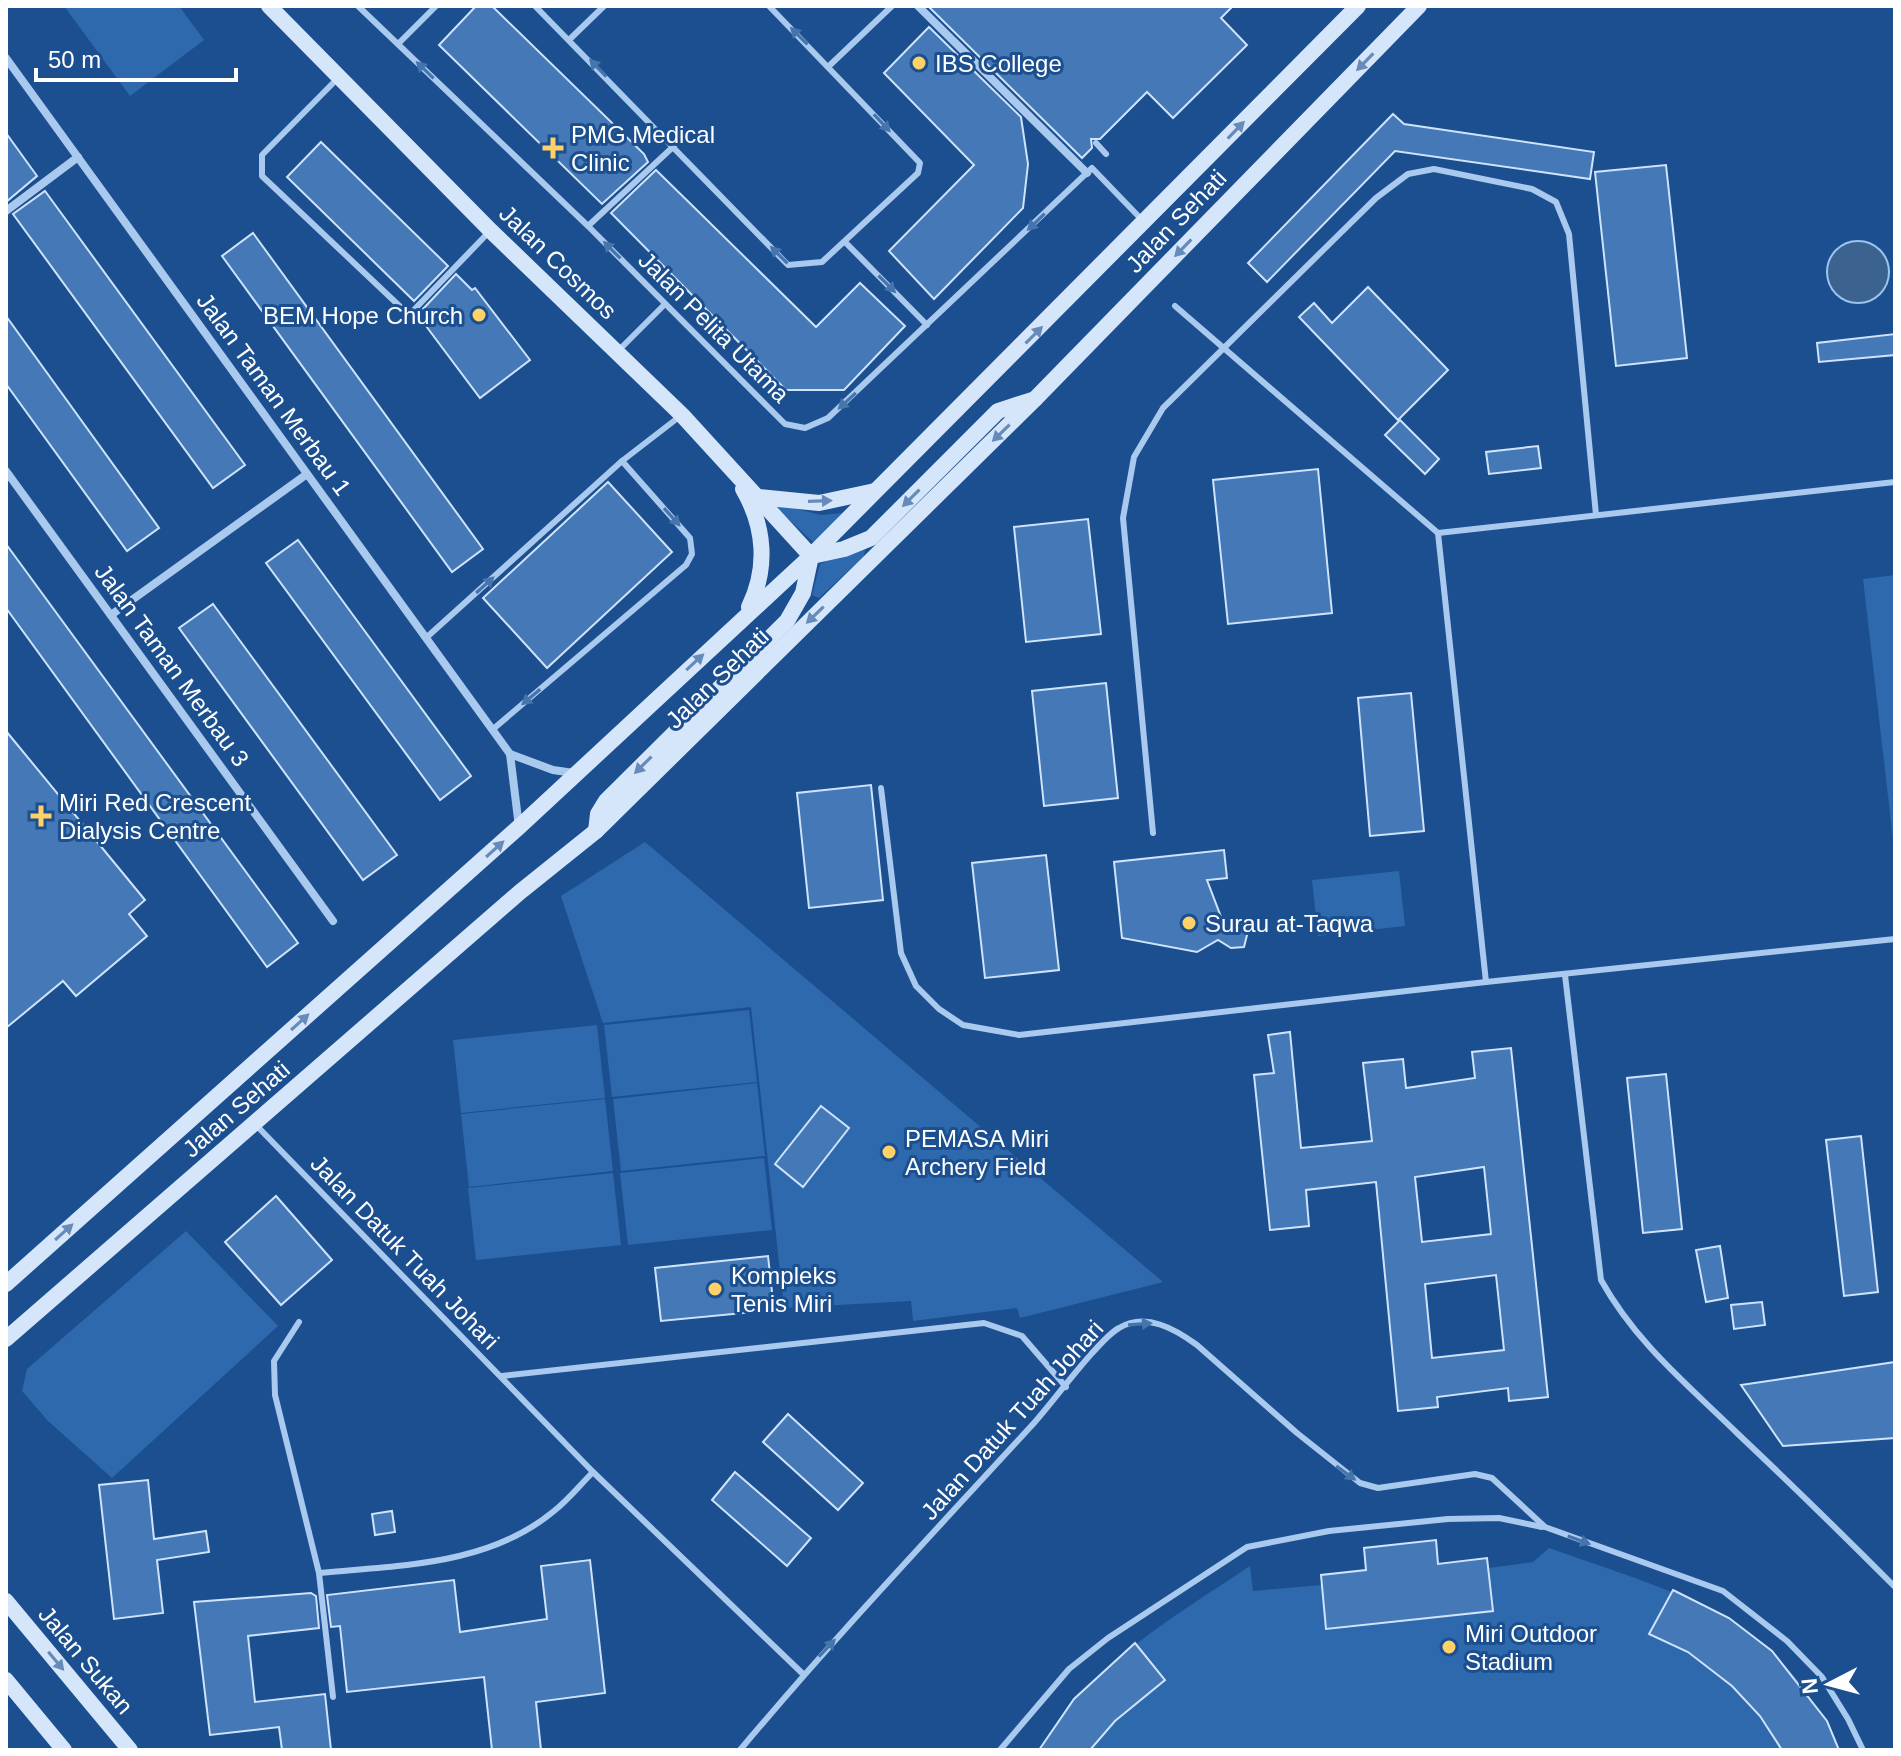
<svg xmlns="http://www.w3.org/2000/svg" width="1901" height="1756" viewBox="0 0 1901 1756" font-family="Helvetica,sans-serif">
  <rect width="100%" height="100%" fill="#1b4f8f"/>
  <g fill="#2e69ad">
    <path d="M 64,6 L 179,6 L 204,40 L 130,96 Z"/>
    <path d="M 770,502 L 821,515 L 843,513 L 813,542 Z"/>
    <path d="M 856,548 L 865,549 L 864,556 L 819,598 L 812,595 L 820,564 Z"/>
    <path d="M 1895,575 L 1895,857 L 1863,579 Z"/>
    <path d="M 645,842 L 1163,1282 L 1020,1318 L 1017,1308 L 913,1321 L 911,1301 L 784,1308 L 751,1007 L 603,1023 L 561,896 Z"/>
    <path d="M 1399,871 L 1405,926 L 1318,936 L 1312,880 Z"/>
    <path d="M 749,1010 L 757,1082 L 612,1097 L 604,1025 Z"/>
    <path d="M 597,1025 L 605,1098 L 461,1113 L 453,1040 Z"/>
    <path d="M 757,1083 L 765,1156 L 621,1171 L 613,1099 Z"/>
    <path d="M 605,1099 L 613,1171 L 469,1187 L 461,1114 Z"/>
    <path d="M 764,1158 L 772,1230 L 628,1245 L 620,1173 Z"/>
    <path d="M 613,1173 L 621,1245 L 476,1260 L 468,1188 Z"/>
    <path d="M 186,1231 L 278,1326 L 112,1478 L 48,1421 L 22,1391 L 27,1369 Z"/>
    <path d="M 1436,1540 L 1439,1564 L 1487,1558 L 1489,1568 L 1533,1562 L 1549,1548 C 1677,1594 1779,1613 1839,1750 L 1039,1750 C 1088,1666 1172,1618 1250,1566 L 1253,1591 L 1321,1585 L 1321,1575 L 1366,1570 L 1364,1548 Z"/>
  </g>
  <circle fill="#3c6290" stroke="#9cc4f0" stroke-width="2" cx="1858" cy="272" r="31"/>
  <g fill="#4478b7" stroke="#cfe3fa" stroke-width="2" fill-rule="evenodd">
    <path d="M 476,6 L 492,6 L 644,154 L 648,162 L 602,204 L 439,45 Z"/>
    <path d="M 928,6 L 1233,6 L 1221,18 L 1247,45 L 1173,118 L 1147,92 L 1100,139 L 1091,139 L 1092,148 L 1082,158 Z"/>
    <path d="M 929,27 L 1021,117 L 1028,164 L 1023,208 L 934,299 L 889,251 L 974,165 L 884,73 Z"/>
    <path d="M 1393,114 L 1404,124 L 1594,152 L 1590,179 L 1395,151 L 1267,282 L 1248,263 Z"/>
    <path d="M 6,133 L 37,176 L 6,202 Z"/>
    <path d="M 321,142 L 448,266 L 414,301 L 287,177 Z"/>
    <path d="M 1666,165 L 1687,358 L 1616,366 L 1595,172 Z"/>
    <path d="M 656,170 L 816,327 L 860,283 L 905,326 L 844,390 L 786,390 L 611,213 Z"/>
    <path d="M 45,191 L 245,465 L 213,488 L 13,214 Z"/>
    <path d="M 253,233 L 483,549 L 452,572 L 222,256 Z"/>
    <path d="M 456,274 L 472,290 L 475,288 L 530,360 L 480,398 L 426,326 L 433,320 L 422,310 Z"/>
    <path d="M 1368,287 L 1448,370 L 1398,420 L 1299,317 L 1314,303 L 1332,323 Z"/>
    <path d="M 6,316 L 159,528 L 127,551 L 6,384 Z"/>
    <path d="M 1895,334 L 1895,355 L 1819,362 L 1817,343 Z"/>
    <path d="M 1400,420 L 1439,459 L 1425,474 L 1385,435 Z"/>
    <path d="M 1538,446 L 1541,468 L 1489,474 L 1486,452 Z"/>
    <path d="M 1318,469 L 1332,613 L 1228,624 L 1213,480 Z"/>
    <path d="M 608,482 L 672,552 L 547,668 L 483,598 Z"/>
    <path d="M 1088,519 L 1101,634 L 1026,642 L 1014,527 Z"/>
    <path d="M 298,540 L 471,776 L 440,800 L 266,563 Z"/>
    <path d="M 6,544 L 298,943 L 267,967 L 6,608 Z"/>
    <path d="M 213,604 L 397,855 L 363,880 L 179,628 Z"/>
    <path d="M 1106,683 L 1118,798 L 1044,806 L 1032,691 Z"/>
    <path d="M 1411,693 L 1424,831 L 1370,836 L 1358,698 Z"/>
    <path d="M 6,731 L 145,900 L 129,914 L 147,936 L 76,996 L 63,981 L 6,1028 Z"/>
    <path d="M 871,785 L 883,900 L 809,908 L 797,793 Z"/>
    <path d="M 1224,850 L 1227,878 L 1207,880 L 1223,922 L 1243,925 L 1248,931 L 1244,947 L 1231,948 L 1218,940 L 1197,952 L 1122,938 L 1114,862 Z"/>
    <path d="M 1046,855 L 1059,970 L 985,978 L 972,863 Z"/>
    <path d="M 1290,1032 L 1301,1148 L 1372,1141 L 1363,1063 L 1403,1059 L 1406,1088 L 1475,1078 L 1472,1052 L 1511,1048 L 1548,1397 L 1509,1401 L 1508,1388 L 1437,1397 L 1438,1407 L 1398,1411 L 1376,1182 L 1306,1190 L 1309,1226 L 1270,1230 L 1254,1075 L 1274,1073 L 1268,1035 ZM 1484,1167 L 1491,1234 L 1422,1242 L 1415,1177 ZM 1496,1275 L 1504,1350 L 1432,1358 L 1425,1284 Z"/>
    <path d="M 1666,1074 L 1682,1229 L 1643,1233 L 1627,1078 Z"/>
    <path d="M 821,1106 L 849,1128 L 803,1187 L 775,1164 Z"/>
    <path d="M 1861,1136 L 1878,1292 L 1844,1296 L 1826,1140 Z"/>
    <path d="M 276,1196 L 332,1260 L 281,1305 L 225,1242 Z"/>
    <path d="M 1720,1246 L 1728,1298 L 1706,1302 L 1696,1250 Z"/>
    <path d="M 768,1256 L 774,1310 L 661,1321 L 655,1268 Z"/>
    <path d="M 1762,1302 L 1765,1325 L 1734,1329 L 1731,1305 Z"/>
    <path d="M 1895,1362 L 1895,1438 L 1783,1446 L 1741,1385 Z"/>
    <path d="M 788,1414 L 863,1483 L 838,1510 L 763,1442 Z"/>
    <path d="M 735,1472 L 811,1538 L 787,1566 L 712,1500 Z"/>
    <path d="M 148,1480 L 154,1539 L 206,1531 L 209,1552 L 157,1560 L 163,1613 L 114,1619 L 99,1485 Z"/>
    <path d="M 392,1511 L 395,1532 L 375,1535 L 372,1514 Z"/>
    <path d="M 1436,1540 L 1438,1564 L 1487,1558 L 1493,1611 L 1326,1629 L 1321,1575 L 1366,1570 L 1364,1548 Z"/>
    <path d="M 590,1560 L 605,1693 L 536,1702 L 541,1750 L 492,1750 L 484,1677 L 347,1692 L 340,1626 L 331,1627 L 327,1595 L 454,1580 L 460,1632 L 547,1619 L 541,1566 Z"/>
    <path d="M 1673,1590 L 1729,1618 L 1772,1651 L 1827,1721 L 1839,1750 L 1782,1750 L 1760,1716 L 1732,1686 L 1688,1652 L 1649,1634 Z"/>
    <path d="M 311,1593 L 316,1596 L 319,1628 L 248,1636 L 255,1702 L 325,1694 L 331,1750 L 282,1750 L 279,1727 L 210,1735 L 194,1602 Z"/>
    <path d="M 1135,1643 L 1165,1680 L 1115,1721 L 1090,1750 L 1039,1750 L 1074,1699 Z"/>
  </g>
  <g fill="none" stroke-linecap="round" stroke-linejoin="round">
    <g stroke="#a9c9ee" stroke-width="6">
      <path d="M 358,6 L 588,226 L 785,424 L 805,428 L 828,418 L 1092,168 L 1144,222"/>
      <path d="M 535,6 L 788,265 L 822,262 L 918,173 L 920,163 L 769,6"/>
      <path d="M 570,39 L 604,6"/>
      <path d="M 398,44 L 436,6"/>
      <path d="M 829,66 L 892,6"/>
      <path d="M 339,77 L 262,155 L 262,176 L 409,315 L 488,233"/>
      <path d="M 1096,143 L 1106,154"/>
      <path d="M 588,226 L 674,146"/>
      <path d="M 846,243 L 927,325"/>
      <path d="M 1175,306 L 1438,533"/>
      <path d="M 617,352 L 665,304"/>
      <path d="M 622,461 L 679,417"/>
      <path d="M 1895,482 L 1438,533 L 1486,982 L 1895,939"/>
      <path d="M 427,637 L 622,461 L 690,538 L 692,554 L 686,565 L 492,730"/>
      <path d="M 881,788 L 901,953 L 916,986 L 939,1009 L 963,1025 L 1019,1035 L 1486,982"/>
      <path d="M 1153,833 L 1123,518 L 1134,457 L 1163,408 L 1376,198 L 1408,174 L 1434,169 L 1532,189 L 1556,202 L 1569,234 L 1596,515"/>
      <path d="M 1565,975 L 1601,1280 C 1636,1343 1688,1385 1738,1434 C 1791,1484 1843,1535 1895,1587"/>
      <path d="M 255,1124 L 593,1472 L 803,1674"/>
      <path d="M 299,1322 L 274,1361 L 275,1395 L 319,1573 L 333,1697"/>
      <path d="M 502,1376 L 984,1323 L 1022,1336 L 1066,1387"/>
      <path d="M 319,1573 C 400,1565 488,1566 554,1511 C 568,1500 580,1485 593,1472"/>
      <path d="M 740,1750 C 834,1638 935,1531 1034,1423 C 1053,1402 1099,1339 1119,1328 C 1146,1312 1175,1329 1197,1345 L 1297,1433 L 1360,1483 L 1378,1488 L 1475,1474 L 1492,1478 L 1545,1527 L 1723,1591 L 1787,1641 L 1822,1677 L 1848,1719 L 1863,1750"/>
      <path d="M 1000,1750 L 1069,1669 L 1108,1638 L 1247,1547 L 1329,1531 L 1448,1519 L 1499,1518 L 1542,1527"/>
    </g>
    <g stroke="#a9c9ee" stroke-width="8">
      <path d="M 918,6 L 1087,173"/>
      <path d="M 6,58 L 510,754 L 519,827"/>
      <path d="M 6,211 L 78,157"/>
      <path d="M 6,471 L 333,921"/>
      <path d="M 111,615 L 307,474"/>
      <path d="M 510,754 L 553,770 L 574,773"/>
    </g>
    <g stroke="#d6e6fa" stroke-width="16">
      <path d="M 269,6 L 491,231 L 682,415 L 811,556"/>
      <path d="M 743,489 C 765,527 768,568 749,607"/>
      <path d="M 758,497 L 819,503 L 875,491"/>
      <path d="M 812,556 L 844,549 L 871,538 L 998,411 L 1035,399"/>
      <path d="M 596,831 L 598,814 L 606,801 L 787,621 L 803,593 L 811,556"/>
      <path d="M 6,1284 L 519,827 L 811,556 L 1358,6"/>
      <path d="M 6,1339 L 520,892 L 596,831 L 1035,399 L 1419,6"/>
      <path d="M 6,1601 L 130,1750"/>
      <path d="M 6,1680 L 64,1750"/>
    </g>
  </g>
  <defs><path id="oneway-solid" d="M-6-.8H1V-3.2L6.5 0L1 3.2V.8H-6Z" transform="scale(2)"/></defs>
  <g fill="#4674ac">
    <use href="#oneway-solid" transform="translate(799 36) rotate(-135)"/>
    <use href="#oneway-solid" transform="translate(598 68) rotate(-134)"/>
    <use href="#oneway-solid" transform="translate(425 70) rotate(-136)"/>
    <use href="#oneway-solid" transform="translate(882 123) rotate(47)"/>
    <use href="#oneway-solid" transform="translate(1036 222) rotate(136)"/>
    <use href="#oneway-solid" transform="translate(612 250) rotate(-135)"/>
    <use href="#oneway-solid" transform="translate(779 255) rotate(-135)"/>
    <use href="#oneway-solid" transform="translate(887 284) rotate(45)"/>
    <use href="#oneway-solid" transform="translate(847 401) rotate(137)"/>
    <use href="#oneway-solid" transform="translate(672 517) rotate(48)"/>
    <use href="#oneway-solid" transform="translate(485 585) rotate(-42)"/>
    <use href="#oneway-solid" transform="translate(531 697) rotate(140)"/>
    <use href="#oneway-solid" transform="translate(1140 1324) rotate(-4)"/>
    <use href="#oneway-solid" transform="translate(1346 1473) rotate(36)"/>
    <use href="#oneway-solid" transform="translate(1579 1540) rotate(20)"/>
    <use href="#oneway-solid" transform="translate(827 1648) rotate(-47)"/>
  </g>
  <g fill="#668bba">
    <use href="#oneway-solid" transform="translate(1365 62) rotate(134)"/>
    <use href="#oneway-solid" transform="translate(1236 130) rotate(-46)"/>
    <use href="#oneway-solid" transform="translate(1183 248) rotate(134)"/>
    <use href="#oneway-solid" transform="translate(1034 335) rotate(-45)"/>
    <use href="#oneway-solid" transform="translate(1001 433) rotate(136)"/>
    <use href="#oneway-solid" transform="translate(911 498) rotate(135)"/>
    <use href="#oneway-solid" transform="translate(820 501) rotate(-2)"/>
    <use href="#oneway-solid" transform="translate(815 615) rotate(136)"/>
    <use href="#oneway-solid" transform="translate(695 662) rotate(-43)"/>
    <use href="#oneway-solid" transform="translate(643 765) rotate(135)"/>
    <use href="#oneway-solid" transform="translate(495 849) rotate(-42)"/>
    <use href="#oneway-solid" transform="translate(300 1022) rotate(-42)"/>
    <use href="#oneway-solid" transform="translate(64 1232) rotate(-42)"/>
    <use href="#oneway-solid" transform="translate(56 1661) rotate(50)"/>
  </g>
  <g fill="#ffd166" stroke="#1b4f8f" stroke-width="3">
    <circle cx="919" cy="63" r="8"/>
    <path d="M549 136h8v8h8v8h-8v8h-8v-8h-8v-8h8z"/>
    <circle cx="479" cy="315" r="8"/>
    <path d="M37 804h8v8h8v8h-8v8h-8v-8h-8v-8h8z"/>
    <circle cx="1189" cy="923" r="8"/>
    <circle cx="889" cy="1152" r="8"/>
    <circle cx="715" cy="1289" r="8"/>
    <circle cx="1449" cy="1647" r="8"/>
  </g>
  <g text-anchor="middle" dominant-baseline="central" stroke-width="6" stroke-linejoin="round" paint-order="stroke">
    <g font-size="24" fill="#fff" stroke="#1b4f8f" text-anchor="start">
      <text x="935" y="63">IBS College</text>
      <text x="571" y="134">PMG Medical<tspan x="571" dy="28">Clinic</tspan></text>
      <text x="463" y="315" text-anchor="end">BEM Hope Church</text>
      <text x="59" y="802">Miri Red Crescent<tspan x="59" dy="28">Dialysis Centre</tspan></text>
      <text x="1205" y="923">Surau at-Taqwa</text>
      <text x="905" y="1138">PEMASA Miri<tspan x="905" dy="28">Archery Field</tspan></text>
      <text x="731" y="1275">Kompleks<tspan x="731" dy="28">Tenis Miri</tspan></text>
      <text x="1465" y="1633">Miri Outdoor<tspan x="1465" dy="28">Stadium</tspan></text>
    </g>
    <g font-size="24" fill="#fff" stroke="#1b4f8f">
      <text transform="translate(1176 221) rotate(-46)">Jalan Sehati</text>
      <text transform="translate(558 262) rotate(44)">Jalan Cosmos</text>
      <text transform="translate(714 327) rotate(45)">Jalan Pelita Utama</text>
      <text transform="translate(274 394) rotate(54)">Jalan Taman Merbau 1</text>
      <text transform="translate(172 665) rotate(54)">Jalan Taman Merbau 3</text>
      <text transform="translate(717 678) rotate(-44)">Jalan Sehati</text>
      <text transform="translate(236 1109) rotate(-41)">Jalan Sehati</text>
      <text transform="translate(405 1252) rotate(46)">Jalan Datuk Tuah Johari</text>
      <text transform="translate(1012 1420) rotate(-48)">Jalan Datuk Tuah Johari</text>
      <text transform="translate(86 1660) rotate(50)">Jalan Sukan</text>
    </g>
  </g>
  <rect width="1901" height="1756" fill="none" stroke="#ffffff" stroke-width="16"/>
  <g transform="translate(1829 1684) rotate(264)" stroke="#1b4f8f" stroke-width="6" paint-order="stroke">
  <path d="M0-6L14 30L0 20L-14 30Z" fill="#ffffff"/>
  <text y="-12" font-size="22" font-weight="bold" text-anchor="middle" fill="#ffffff">N</text>
  </g>
  <path d="M36 68v12h200v-12" fill="none" stroke="#ffffff" stroke-width="4"/>
  <text x="48" y="68" font-size="24" fill="#ffffff" stroke="#1b4f8f" stroke-width="6" paint-order="stroke">50 m</text>
</svg>
